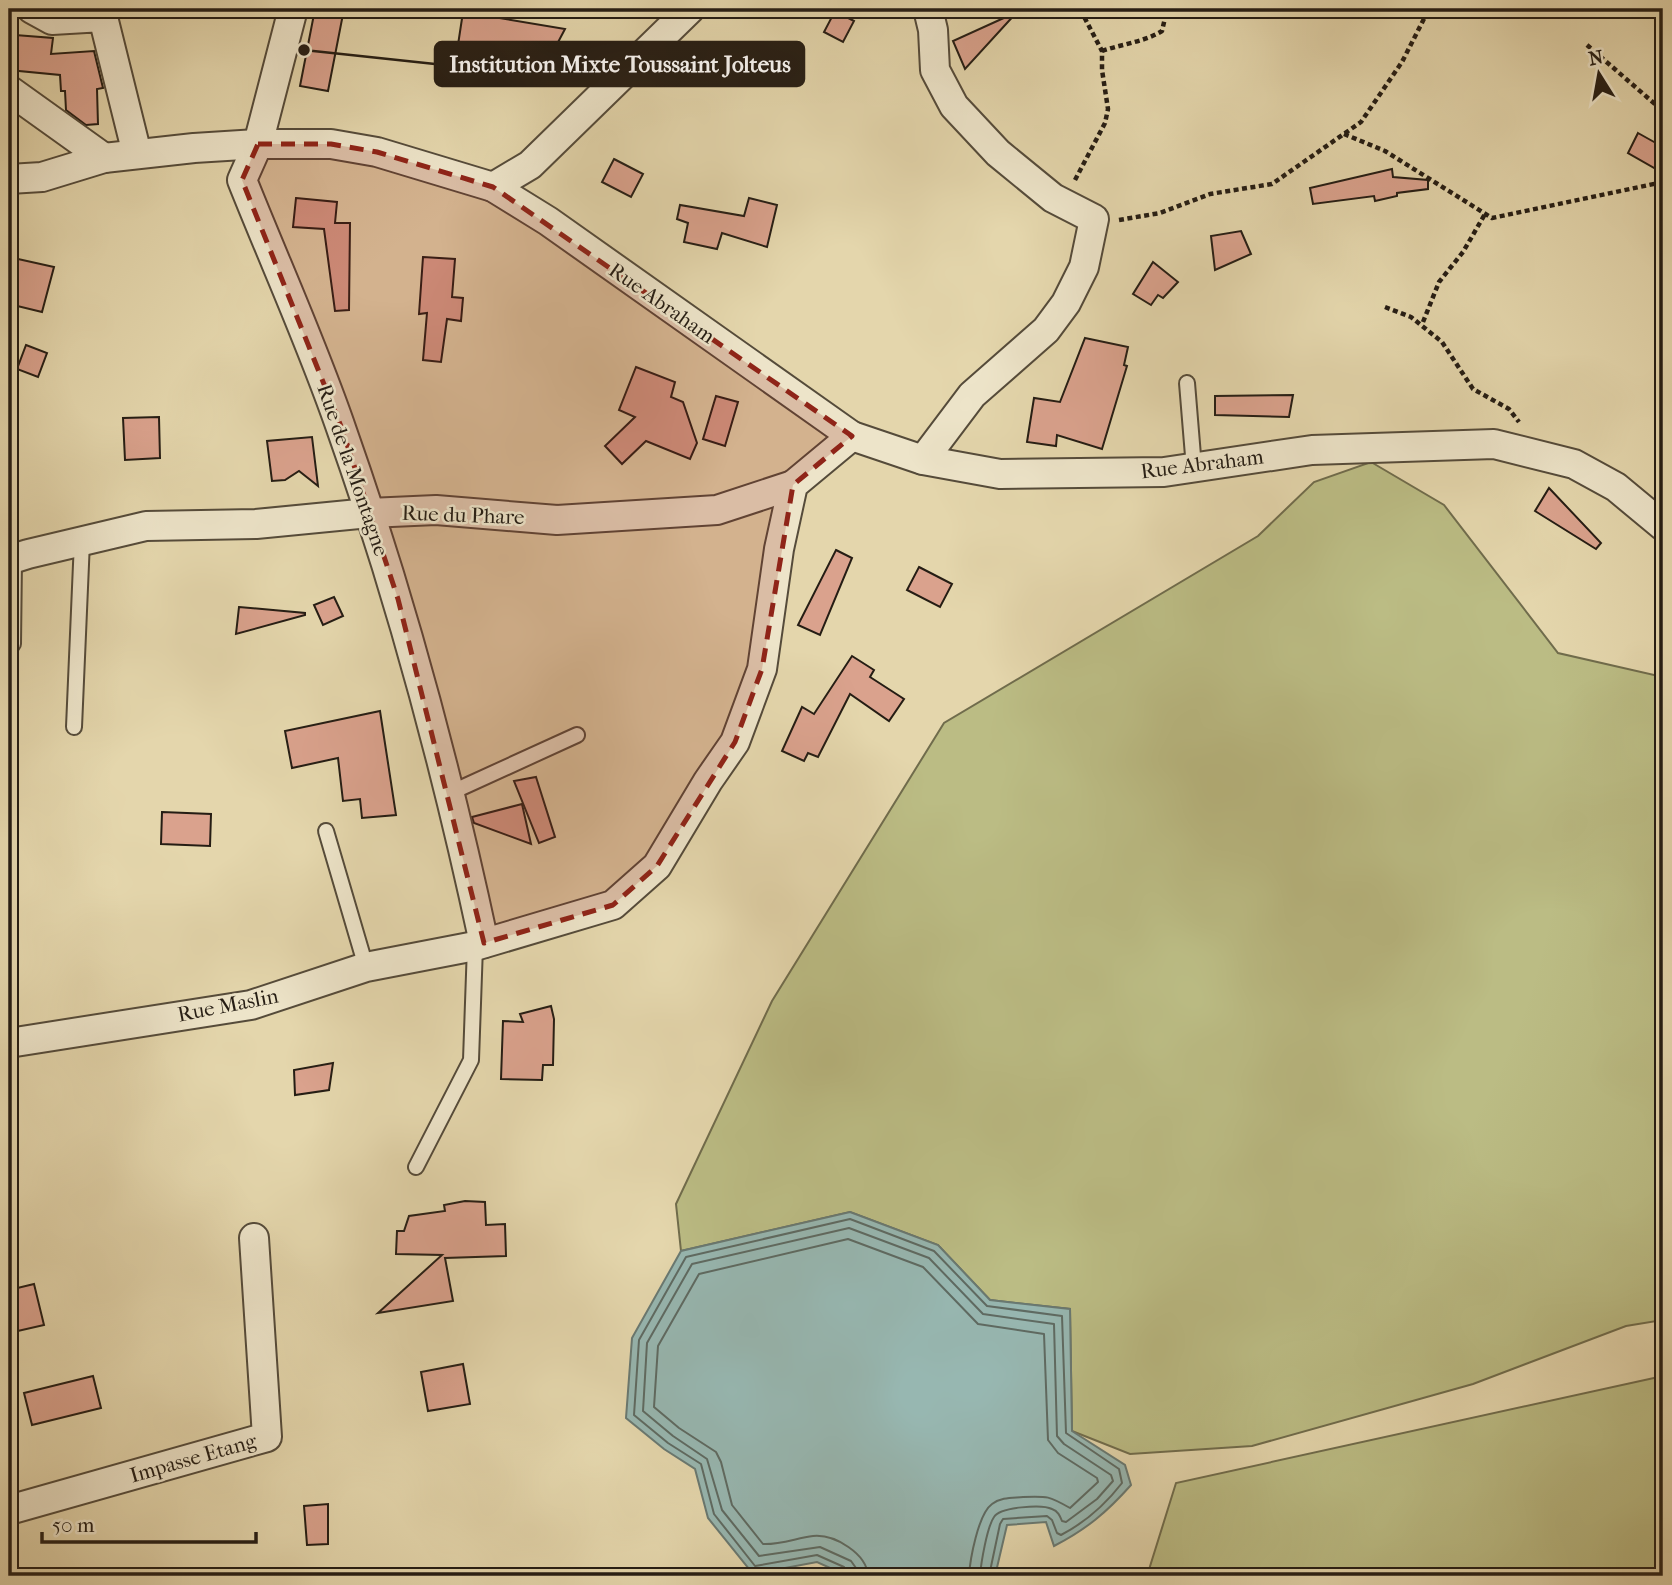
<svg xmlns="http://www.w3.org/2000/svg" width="1672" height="1585" viewBox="0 0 1672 1585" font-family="'IM FELL French Canon',serif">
  <rect width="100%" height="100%" fill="#e4d6ac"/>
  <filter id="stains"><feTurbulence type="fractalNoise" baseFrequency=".00286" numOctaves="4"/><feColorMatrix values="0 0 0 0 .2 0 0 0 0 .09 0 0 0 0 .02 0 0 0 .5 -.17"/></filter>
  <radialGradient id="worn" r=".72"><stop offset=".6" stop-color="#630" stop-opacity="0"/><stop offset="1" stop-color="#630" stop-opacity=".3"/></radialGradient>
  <g fill="#bbbc84" stroke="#706c4c" stroke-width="2">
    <path d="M 1371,462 L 1444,505 L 1558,653 L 1663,677 L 1663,1320 L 1626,1326 L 1473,1384 L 1252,1446 L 1130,1454 L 1072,1431 L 1070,1309 L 990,1300 L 938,1245 L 850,1212 L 681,1251 L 676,1204 L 772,1001 L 944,723 L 1258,536 L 1314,482 Z"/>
    <path d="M 1663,1376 L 1663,1576 L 1147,1576 L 1176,1483 Z"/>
  </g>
  <path fill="#97b7b1" stroke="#697972" stroke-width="2" d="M 850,1212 L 938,1245 L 990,1300 L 1070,1309 L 1072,1431 L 1125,1465 L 1131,1485 C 1107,1512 1087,1529 1054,1546 L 1046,1522 L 1007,1525 L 995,1576 L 848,1576 L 817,1562 L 753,1574 L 708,1518 L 695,1469 L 664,1449 L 626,1418 L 632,1338 L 681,1251 Z"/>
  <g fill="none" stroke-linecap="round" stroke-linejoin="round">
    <g stroke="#5e6a62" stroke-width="2">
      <path d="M 848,1576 L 844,1567 L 817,1555 L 755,1566 L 714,1514 L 701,1464 L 668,1443 L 634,1415 L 639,1340 L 686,1257 L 850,1219 L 934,1251 L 987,1306 L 1062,1316 L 1066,1433 L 1119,1469 L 1122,1483 C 1105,1505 1086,1522 1061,1535 L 1057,1533 L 1052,1520 L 1047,1516 L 1003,1519 L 1000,1524 L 989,1576"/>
      <path d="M 857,1576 L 856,1568 L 851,1561 L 820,1547 L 759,1556 L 722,1510 L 707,1459 L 673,1436 L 643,1411 L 647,1343 L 692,1264 L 849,1228 L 929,1258 L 983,1314 L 1054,1324 L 1057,1436 L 1064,1444 L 1111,1475 L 1113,1481 L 1097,1499 L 1066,1522 L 1062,1521 C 1060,1516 1058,1511 1052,1509 C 1042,1504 1000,1507 994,1517 C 987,1527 981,1563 980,1576"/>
      <path d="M 868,1576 C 867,1554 835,1534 813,1536 C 797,1538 779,1545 763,1544 L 732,1505 L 721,1462 L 716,1452 L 679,1428 L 654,1407 L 658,1346 L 699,1274 L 848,1239 L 923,1267 L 978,1324 L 1044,1334 L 1048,1440 L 1058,1453 L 1097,1478 L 1098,1482 L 1070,1508 C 1049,1496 1048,1496 1023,1497 C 1013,1498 1001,1497 992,1504 C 978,1514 970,1560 969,1576"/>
    </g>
  </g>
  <g fill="#daa28d" stroke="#251d14" stroke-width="2">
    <path d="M 315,9 L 344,9 L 328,91 L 300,86 Z"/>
    <path d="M 835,11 L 854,21 L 843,42 L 824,32 Z"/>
    <path d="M 463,12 L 565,29 L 555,48 L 595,75 L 521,82 L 520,68 L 456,58 Z"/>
    <path d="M 1017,12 L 965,69 L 953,41 Z"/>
    <path d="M 15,35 L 53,38 L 51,54 L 94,51 L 103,88 L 97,89 L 98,124 L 86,125 L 66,110 L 65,91 L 61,91 L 60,75 L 9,70 L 9,57 L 13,57 Z"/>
    <path d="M 1638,133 L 1663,147 L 1663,173 L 1628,153 Z"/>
    <path d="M 614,159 L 643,174 L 631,197 L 602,182 Z"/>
    <path d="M 1392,169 L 1393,177 L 1428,180 L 1428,189 L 1397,193 L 1397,196 L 1375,201 L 1374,196 L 1313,204 L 1310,188 Z"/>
    <path d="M 296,198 L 337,202 L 335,223 L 350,223 L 349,310 L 335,311 L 324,229 L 293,227 Z"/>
    <path d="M 749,198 L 777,205 L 767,247 L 722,233 L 717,249 L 684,242 L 688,223 L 677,219 L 680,205 L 744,216 Z"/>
    <path d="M 1241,231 L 1251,254 L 1215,270 L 1211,236 Z"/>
    <path d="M 9,257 L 54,267 L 42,312 L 9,304 Z"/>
    <path d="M 423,257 L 455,259 L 452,297 L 463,298 L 461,321 L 447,319 L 441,362 L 423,360 L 427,313 L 419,314 Z"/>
    <path d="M 1153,262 L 1178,282 L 1163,298 L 1158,295 L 1151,305 L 1133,294 Z"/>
    <path d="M 1085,338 L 1128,347 L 1124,365 L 1127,366 L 1102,449 L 1057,435 L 1056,446 L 1027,442 L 1034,398 L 1060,402 Z"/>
    <path d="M 26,345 L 47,353 L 38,377 L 17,369 Z"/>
    <path d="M 636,367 L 675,382 L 671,397 L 683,402 L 697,443 L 690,459 L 646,441 L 622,464 L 605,446 L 635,417 L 619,410 Z"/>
    <path d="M 1293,395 L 1289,417 L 1215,415 L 1215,396 Z"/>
    <path d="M 716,396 L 738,402 L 725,446 L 703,439 Z"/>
    <path d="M 159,417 L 160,458 L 125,460 L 123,418 Z"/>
    <path d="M 312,437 L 318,486 L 299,471 L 285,480 L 272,481 L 267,441 Z"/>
    <path d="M 1549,488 L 1601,543 L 1596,549 L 1535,511 Z"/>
    <path d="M 836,550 L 852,558 L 820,635 L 798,625 Z"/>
    <path d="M 919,567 L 952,584 L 940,607 L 907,590 Z"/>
    <path d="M 334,597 L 343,616 L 323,625 L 314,605 Z"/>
    <path d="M 239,607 L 305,613 L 305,615 L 236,634 Z"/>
    <path d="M 852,656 L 874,670 L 870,677 L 904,699 L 889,721 L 850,694 L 818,757 L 808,753 L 804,761 L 782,751 L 802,707 L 814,714 Z"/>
    <path d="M 380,711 L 396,815 L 362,818 L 360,799 L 343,801 L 338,758 L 292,768 L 285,731 Z"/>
    <path d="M 536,777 L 555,837 L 539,843 L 514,781 Z"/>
    <path d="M 522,804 L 531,844 L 474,823 L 472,817 Z"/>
    <path d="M 162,812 L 211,814 L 210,846 L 161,844 Z"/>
    <path d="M 551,1006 L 554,1019 L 553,1065 L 543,1065 L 542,1080 L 501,1079 L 503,1021 L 523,1022 L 520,1014 Z"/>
    <path d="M 333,1063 L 329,1090 L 295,1095 L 294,1070 Z"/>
    <path d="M 465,1201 L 485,1202 L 486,1225 L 505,1224 L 506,1256 L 445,1258 L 453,1301 L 378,1313 L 442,1255 L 396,1254 L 397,1231 L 404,1231 L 409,1216 L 445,1211 L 444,1205 Z"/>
    <path d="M 34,1284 L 44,1325 L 9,1333 L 9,1290 Z"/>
    <path d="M 463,1364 L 470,1404 L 428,1411 L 421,1372 Z"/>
    <path d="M 93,1376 L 101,1408 L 32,1425 L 24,1393 Z"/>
    <path d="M 328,1504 L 328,1544 L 307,1545 L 304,1506 Z"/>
  </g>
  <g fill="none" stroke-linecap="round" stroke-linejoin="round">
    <g stroke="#554b3a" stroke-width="18">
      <g id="service">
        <path d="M 1187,383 L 1194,468"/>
        <path d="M 13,644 L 14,560"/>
        <path d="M 74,727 L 82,541"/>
        <path d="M 450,793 L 577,735"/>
        <path d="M 326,831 L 366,967"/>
        <path d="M 416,1167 L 471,1060 L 475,946"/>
        <path d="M 9,1564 L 10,1576"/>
      </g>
    </g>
    <g stroke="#554b3a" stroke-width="32">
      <g id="minor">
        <path d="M 32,9 L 52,20 L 103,17 L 137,154"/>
        <path d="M 293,9 L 258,144 L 242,180 C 275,263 313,346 342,431 C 401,598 447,770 484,943"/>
        <path d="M 9,90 L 104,158"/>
        <path d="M 9,179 L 42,177 L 104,158 L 194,148 L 258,144 L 331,144 L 377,152 L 493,187 L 548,221 L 852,436 L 923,460 L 1000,474 L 1164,472 L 1312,450 L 1494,444 L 1574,464 L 1616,487 L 1663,526"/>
        <path d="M 493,187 L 530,165 L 690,9"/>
        <path d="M 923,460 L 972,395 L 1046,330 L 1066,303 L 1084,267 L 1094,219 L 1053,198 L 998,153 L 954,106 L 935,70 L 933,30 L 928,9"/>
        <path d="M 9,560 L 28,554 L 146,526 L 256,524 L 369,513 L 436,510 L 557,520 L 717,510 L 793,485"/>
        <path d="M 9,1043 L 251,1005 L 366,967 L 475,946 L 613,905 L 657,866 L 708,781 L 735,742 L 762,669 L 779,549 L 793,485 L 852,436"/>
        <path d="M 9,1510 L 267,1437 L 254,1238"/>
      </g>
    </g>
    <g stroke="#251d14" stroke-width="4.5" stroke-dasharray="5 3.5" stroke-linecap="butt">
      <path d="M 1587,45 L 1663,111"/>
      <path d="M 1102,51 C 1122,44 1144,42 1162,31 L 1167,9"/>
      <path d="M 1344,134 L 1385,151 L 1492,218 L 1663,182"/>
      <path d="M 1075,180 L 1105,123 L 1108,109 L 1102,70 L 1102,51 L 1080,9"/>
      <path d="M 1119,220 L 1160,213 L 1210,194 L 1272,184 L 1361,122 L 1402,62 L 1429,9"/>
      <path d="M 1385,307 L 1411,317 L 1442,342 L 1473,389 L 1509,409 L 1519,422"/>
      <path d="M 1423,322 L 1439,282 L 1463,252 L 1485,214"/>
    </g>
    <use href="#service" stroke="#ede4c9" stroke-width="14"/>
    <use href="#minor" stroke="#ede4c9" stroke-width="28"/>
  </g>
  <path fill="#8f2418" fill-opacity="0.2" stroke="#8f2418" stroke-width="5" stroke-dasharray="14 9" stroke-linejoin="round" d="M 258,144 L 331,144 L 377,152 L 493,187 L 852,436 L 793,485 L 762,669 L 735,742 L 657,866 L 613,905 L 484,943 L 398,599 L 342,429 L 242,180 Z"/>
  <g text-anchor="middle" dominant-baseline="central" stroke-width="5" stroke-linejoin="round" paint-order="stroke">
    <g font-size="21" fill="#251d14" stroke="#ede4c9">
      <text transform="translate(662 303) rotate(35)">Rue Abraham</text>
      <text transform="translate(1202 464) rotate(-7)">Rue Abraham</text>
      <text transform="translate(353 470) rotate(71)">Rue de la Montagne</text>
      <text transform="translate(463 515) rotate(2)">Rue du Phare</text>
      <text transform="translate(228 1005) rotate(-11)">Rue Maslin</text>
      <text transform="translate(193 1458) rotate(-16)">Impasse Etang</text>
    </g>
  </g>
  <path fill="none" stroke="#251d14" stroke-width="2.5" d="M304 50L435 64"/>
  <circle fill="#251d14" stroke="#ede4c9" stroke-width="2.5" cx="304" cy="50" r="7"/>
  <rect fill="#251d14" stroke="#251d14" stroke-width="2.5" x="435" y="42" width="369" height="44" rx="7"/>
  <g font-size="23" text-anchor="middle" font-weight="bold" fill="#fff">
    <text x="620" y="72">Institution Mixte Toussaint Jolteus</text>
  </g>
  <rect width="1672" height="1585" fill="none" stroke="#e4d6ac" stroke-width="35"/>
  <rect x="10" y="10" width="1651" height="1564" fill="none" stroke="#251d14" stroke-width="3.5"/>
  <rect x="18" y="18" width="1637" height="1550" fill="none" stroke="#251d14" stroke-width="2"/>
  <g transform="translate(1599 74) rotate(349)" stroke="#ede4c9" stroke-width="5" paint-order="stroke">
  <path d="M0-5L12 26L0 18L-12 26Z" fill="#251d14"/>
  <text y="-10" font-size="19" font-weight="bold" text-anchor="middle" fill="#251d14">N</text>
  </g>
  <path d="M42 1532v10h214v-10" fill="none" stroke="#251d14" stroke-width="3.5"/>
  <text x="52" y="1532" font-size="21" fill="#251d14" stroke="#ede4c9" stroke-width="5" paint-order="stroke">50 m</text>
  <rect width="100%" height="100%" filter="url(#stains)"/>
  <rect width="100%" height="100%" fill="url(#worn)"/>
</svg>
